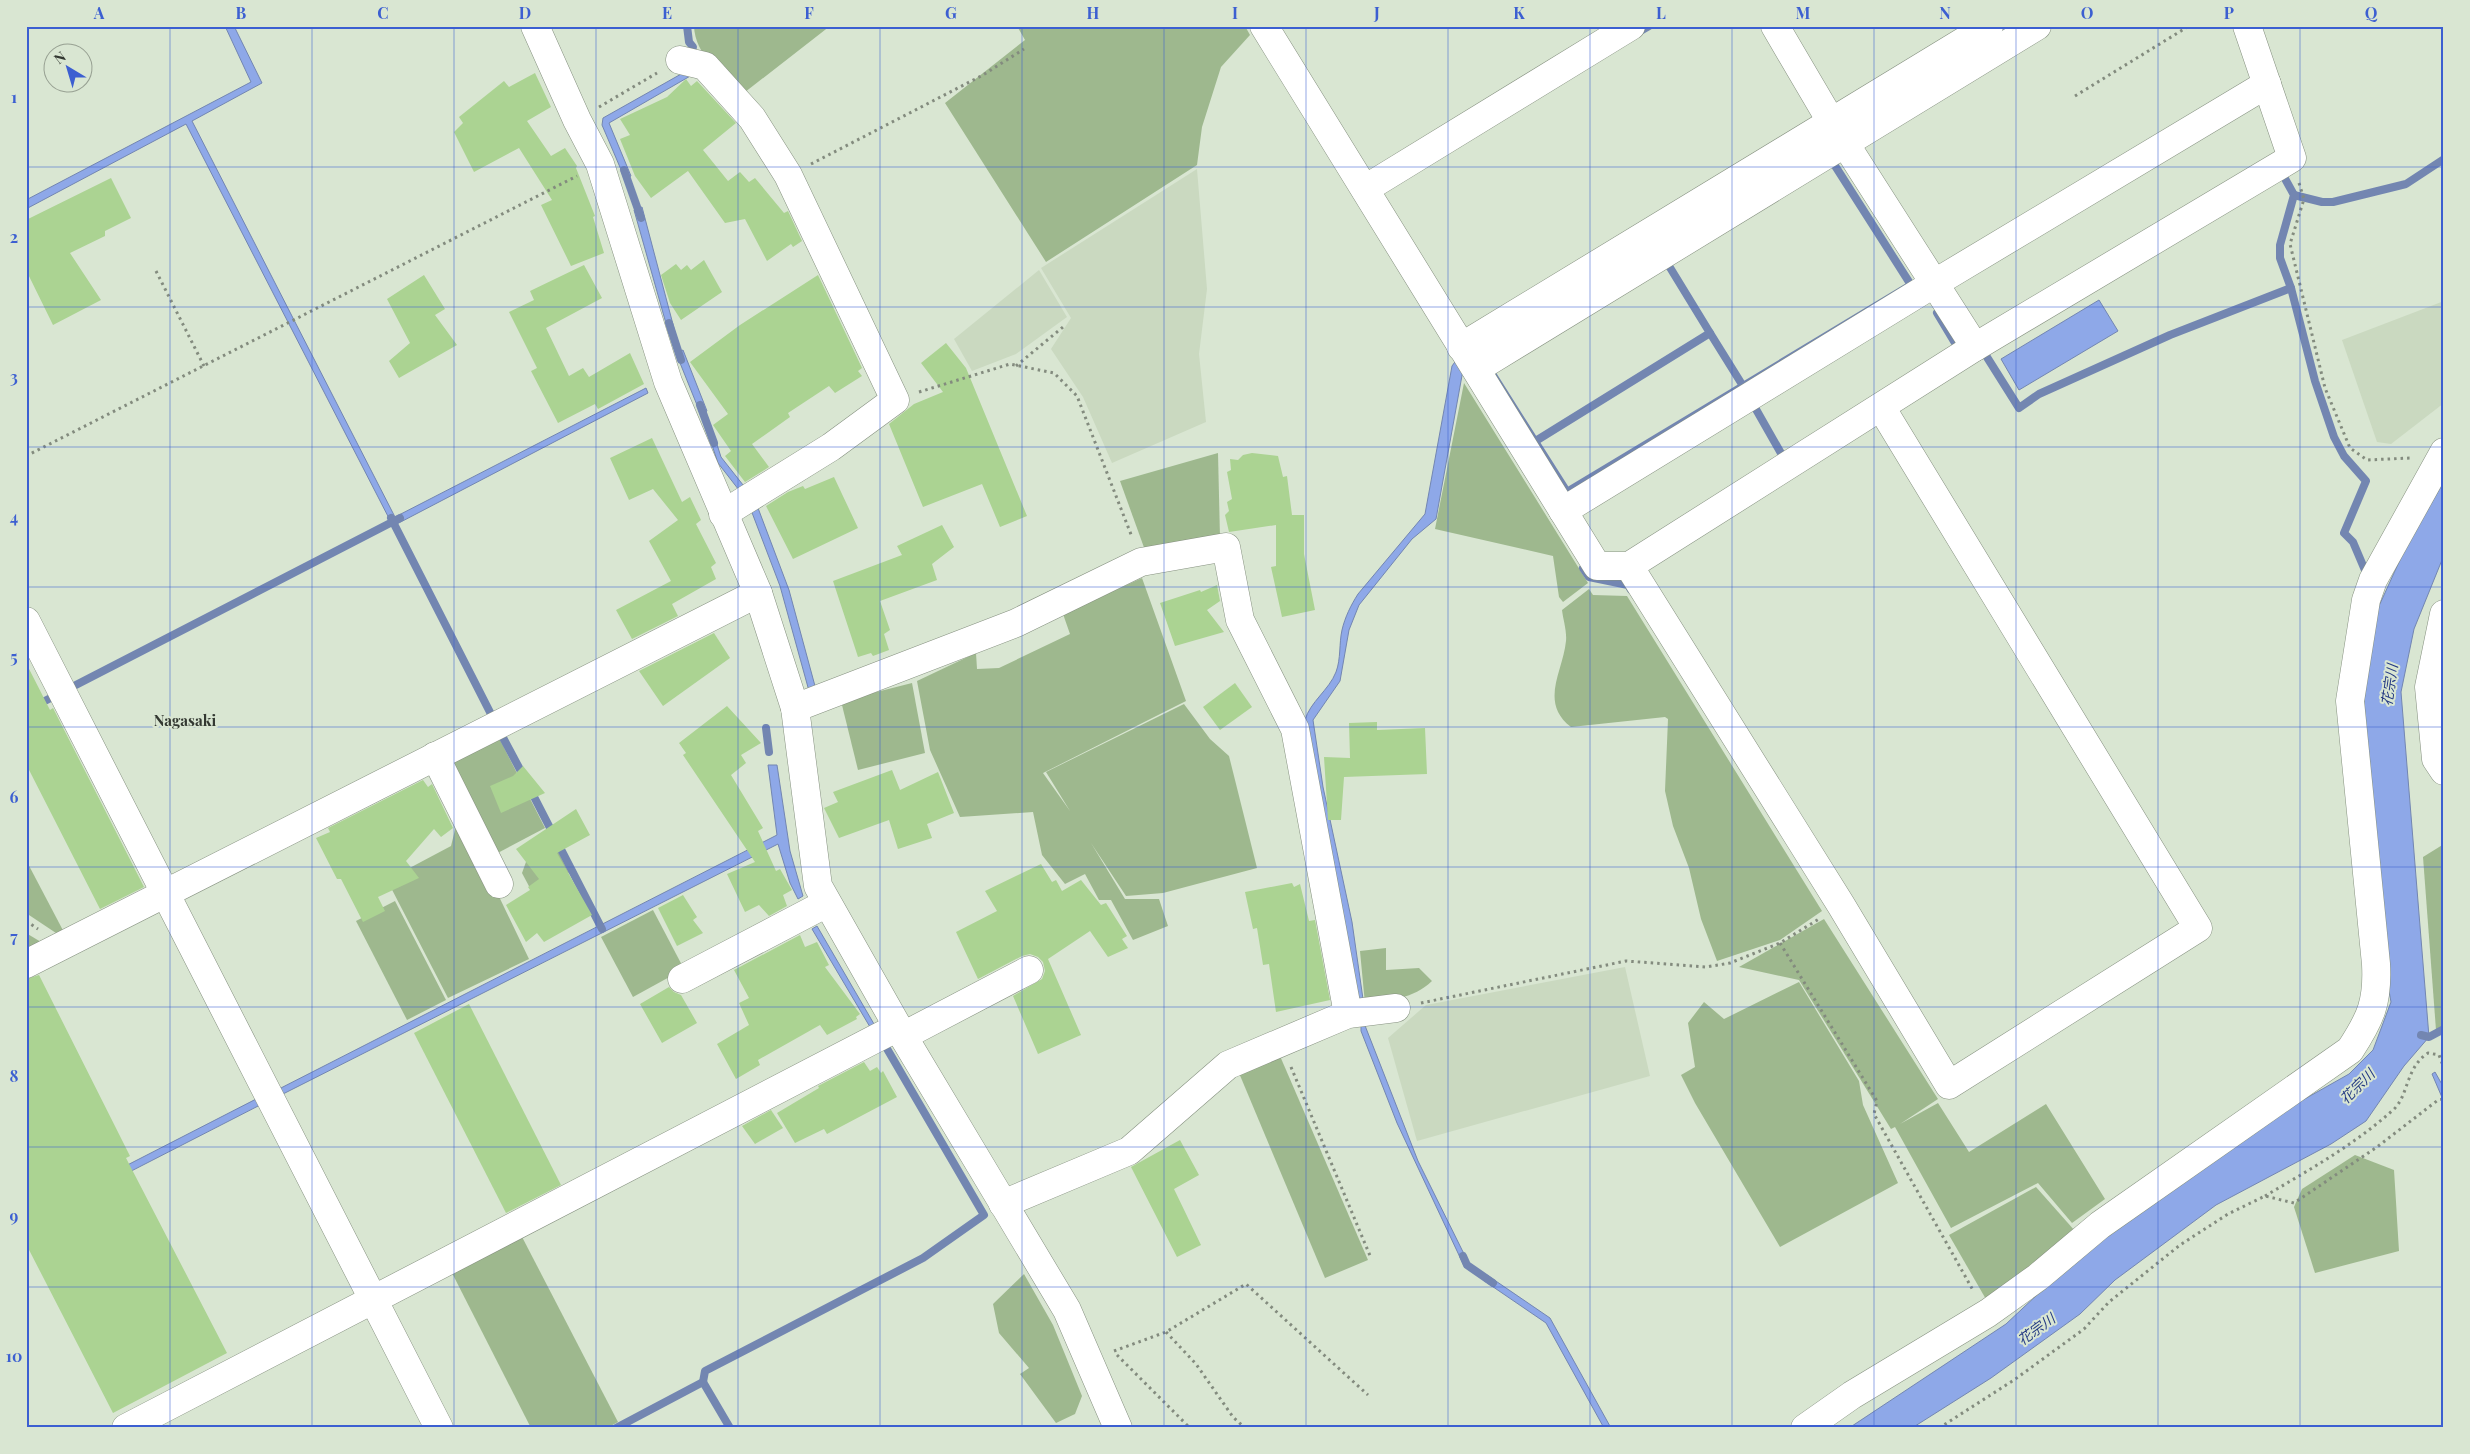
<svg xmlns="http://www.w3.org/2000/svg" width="2470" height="1454" viewBox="0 0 2470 1454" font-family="'Playfair Display','Noto Sans JP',serif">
  <rect width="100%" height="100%" fill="#d9e6d2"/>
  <g fill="#cad9c0">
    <path d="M 1197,169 L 1207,289 L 1199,354 L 1206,422 L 1112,463 L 1083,397 L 1051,349 L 1071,318 L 1041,268 Z"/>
    <path d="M 1039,270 L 1067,317 L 1016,354 L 972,371 L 954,339 Z"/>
    <path d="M 2444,301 L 2444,403 L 2391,444 L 2377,442 L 2342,340 Z"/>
    <path d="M 1625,967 L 1650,1076 L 1417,1141 L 1388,1038 L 1426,1005 Z"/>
  </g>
  <g fill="#9eb88e">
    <path d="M 694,26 L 830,26 L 740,96 C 722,75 695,55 694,26 Z"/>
    <path d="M 1017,26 L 1245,26 L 1250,35 L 1221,67 L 1202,127 L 1197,165 L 1046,262 L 945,103 L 1025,40 Z"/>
    <path d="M 1464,383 L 1588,583 L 1563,602 L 1559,597 L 1553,556 L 1435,529 Z"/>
    <path d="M 1218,453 L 1220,538 L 1146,553 L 1120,481 Z"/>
    <path d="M 1142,578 L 1186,701 L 1043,773 L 1070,811 L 1046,772 L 1184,704 L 1210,739 L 1229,756 L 1257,868 L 1163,893 L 1126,896 L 1091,843 L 1125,899 L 1159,899 L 1168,926 L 1133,940 L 1111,900 L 1099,900 L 1085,874 L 1065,884 L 1042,855 L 1033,812 L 960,817 L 930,750 L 917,681 L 976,653 L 977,669 L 999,668 L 1070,634 L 1063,614 Z"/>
    <path d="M 1589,589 L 1593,595 L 1627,596 L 1822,911 L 1780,940 L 1717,961 L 1701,919 L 1689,868 L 1673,826 L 1665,791 L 1668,719 L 1665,717 L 1571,727 C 1539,702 1563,672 1566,641 C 1567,631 1563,619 1562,610 Z"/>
    <path d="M 912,683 L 925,753 L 858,770 L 841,701 Z"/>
    <path d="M 497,734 L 545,828 L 494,855 L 447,760 Z"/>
    <path d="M 435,763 L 529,959 L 448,998 L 387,880 L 451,846 L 456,826 L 429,775 L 369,806 Z"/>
    <path d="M 551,837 L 569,873 L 531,890 L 522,873 L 531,848 Z"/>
    <path d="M 2444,844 L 2444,1025 L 2436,1030 L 2423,857 Z"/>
    <path d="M 26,860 L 67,938 L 59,935 L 26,913 Z"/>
    <path d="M 395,901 L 446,1000 L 407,1020 L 356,921 Z"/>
    <path d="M 653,910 L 684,969 L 633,997 L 601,937 Z"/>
    <path d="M 1824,919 L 1938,1099 L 1900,1124 L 1938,1103 L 1969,1152 L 2046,1104 L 2105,1199 L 2072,1223 L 2038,1183 L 1951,1228 L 1895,1127 L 1891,1129 L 1799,980 L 1739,967 Z"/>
    <path d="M 26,933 L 51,948 L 26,960 Z"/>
    <path d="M 1386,948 L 1386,970 L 1419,968 L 1432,981 C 1413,999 1390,1000 1365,1004 L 1360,951 Z"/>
    <path d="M 1799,982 L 1859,1081 L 1863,1105 L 1898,1183 L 1780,1247 L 1695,1103 L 1681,1075 L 1695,1067 L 1688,1023 L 1704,1002 L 1724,1019 Z"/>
    <path d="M 1280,1056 L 1368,1260 L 1325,1278 L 1239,1073 Z"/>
    <path d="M 2355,1155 L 2394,1170 L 2399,1251 L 2315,1273 L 2294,1207 L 2302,1189 Z"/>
    <path d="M 2036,1187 L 2075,1231 L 1987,1301 L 1949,1235 Z"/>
    <path d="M 520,1233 L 618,1422 L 607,1428 L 531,1428 L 450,1269 Z"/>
    <path d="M 1024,1274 L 1053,1325 L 1082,1396 L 1075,1414 L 1056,1423 L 1020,1374 L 1029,1368 L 999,1333 L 993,1304 Z"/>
  </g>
  <g fill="#8ea8e8" stroke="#7386b1">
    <path d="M 225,26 L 234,26 L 262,83 L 192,121 L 395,517 L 646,388 L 648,393 L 393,526 L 186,124 L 26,209 L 26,200 L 251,82 Z"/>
    <path d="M 2001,26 L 2023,26 L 1463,370 L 1436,519 L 1412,539 L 1359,605 L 1349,630 L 1340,681 L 1313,720 L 1323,787 L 1352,922 L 1364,1006 L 1359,1005 L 1305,720 C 1310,702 1329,690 1336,672 C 1341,659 1339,643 1342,630 C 1345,617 1351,605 1358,594 L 1425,514 L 1452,366 L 1460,355 Z"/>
    <path d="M 690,69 L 692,75 L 609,123 L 631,176 L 625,179 L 602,125 L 603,118 Z"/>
    <path d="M 642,207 L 675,332 L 669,334 L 634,210 Z"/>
    <path d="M 2099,300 L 2118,331 L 2019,390 L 2001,359 Z"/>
    <path d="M 683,350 L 707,411 L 701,415 L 676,353 Z"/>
    <path d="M 714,435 L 721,457 L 747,490 L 742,494 L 718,463 L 709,436 Z"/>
    <path d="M 2444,481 L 2444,555 L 2414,629 L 2401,692 L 2429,1037 L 2404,1066 L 2366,1121 L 2331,1144 L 2216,1205 L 2115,1280 L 2080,1314 L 1991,1378 L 1912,1428 L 1849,1428 L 2006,1324 L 2102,1234 L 2294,1105 L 2349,1074 L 2373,1050 L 2391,1002 L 2383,957 L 2364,702 L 2369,651 L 2379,606 L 2404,551 Z"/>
    <path d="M 758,508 L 789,590 L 815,686 L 809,691 L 780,586 L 751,510 Z"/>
    <path d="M 768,765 L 777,765 L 790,851 L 803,896 L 798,899 L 790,883 L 778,844 L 279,1096 L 275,1091 L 777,835 Z"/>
    <path d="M 817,926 L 874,1024 L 870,1027 L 812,929 Z"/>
    <path d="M 1364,1023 L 1418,1161 L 1469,1264 L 1465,1268 L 1397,1123 L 1361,1031 L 1361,1025 Z"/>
    <path d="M 2435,1072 L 2444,1088 L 2444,1102 L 2432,1074 Z"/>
    <path d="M 262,1096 L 264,1103 L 26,1225 L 26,1217 Z"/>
    <path d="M 1487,1275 L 1550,1318 L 1611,1428 L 1604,1428 L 1546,1323 L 1483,1280 Z"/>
  </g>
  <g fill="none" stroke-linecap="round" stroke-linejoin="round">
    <g stroke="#7386b1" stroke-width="8">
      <path d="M 687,26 L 689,42 L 693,47 L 690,58"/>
      <path d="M 1635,34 L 1649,26"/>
      <path d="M 1832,161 L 1911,285 L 1567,492 L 1489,369 Z"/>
      <path d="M 624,170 L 641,218"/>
      <path d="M 2283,175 L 2294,195 L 2280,245 L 2280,258 L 2291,288"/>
      <path d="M 2294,195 L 2322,202 L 2333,202 L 2406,184 L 2444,159"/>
      <path d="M 1937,313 L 1958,348"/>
      <path d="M 669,323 L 681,360"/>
      <path d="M 1710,333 L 1743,386"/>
      <path d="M 1985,354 L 2019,408 L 2039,394 L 2170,335 L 2291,288 L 2315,381 L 2334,437 L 2344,456 L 2366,481 L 2344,533 L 2353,542 L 2367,575"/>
      <path d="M 1753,404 L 1782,455"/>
      <path d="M 700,405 L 714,443"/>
      <path d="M 1534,442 L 1710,333 L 1666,261"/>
      <path d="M 391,518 L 494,720"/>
      <path d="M 1583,568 L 1589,577 L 1628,585 L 1631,590"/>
      <path d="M 37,705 L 400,518"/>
      <path d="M 766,728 L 769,752"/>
      <path d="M 500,732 L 524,777"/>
      <path d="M 530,789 L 602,929"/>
      <path d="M 2421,1035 L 2429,1037 L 2444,1029"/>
      <path d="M 1463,1256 L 1467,1265 L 1493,1283"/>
      <path d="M 703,1382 L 730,1428"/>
      <path d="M 616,1428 L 703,1382 L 705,1371 L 923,1258 L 984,1215 L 886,1047"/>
    </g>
  </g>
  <g fill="#abd392">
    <path d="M 535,73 L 551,107 L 527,121 L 551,156 L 565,148 L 577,166 L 576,168 L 595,216 L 593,217 L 604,253 L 571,266 L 541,205 L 552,200 L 519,148 L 474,172 L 454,132 L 463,123 L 459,117 L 504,81 L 509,87 Z"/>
    <path d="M 686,79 L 691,86 L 697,81 L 736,123 L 703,150 L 728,181 L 740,172 L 749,182 L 755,178 L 784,213 L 788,211 L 802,241 L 793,247 L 791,244 L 767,261 L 745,219 L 725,223 L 688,171 L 651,198 L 635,176 L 620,139 L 630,135 L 620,119 L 667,97 Z"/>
    <path d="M 111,178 L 131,218 L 105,231 L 105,236 L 70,253 L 101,300 L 53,325 L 26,270 L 26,220 Z"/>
    <path d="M 704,260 L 722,292 L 681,320 L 670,303 L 661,275 L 676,264 L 681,270 L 687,265 L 691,270 Z"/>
    <path d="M 584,265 L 602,298 L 546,328 L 569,376 L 583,368 L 589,377 L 630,353 L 644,384 L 598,409 L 595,404 L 558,423 L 531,371 L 537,368 L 509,312 L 534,300 L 530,291 Z"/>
    <path d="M 424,275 L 445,309 L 435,315 L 457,345 L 399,378 L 389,361 L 410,343 L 387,299 Z"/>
    <path d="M 818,275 L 862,368 L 858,371 L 862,376 L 835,393 L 829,386 L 788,413 L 790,417 L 752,444 L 769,467 L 745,482 L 725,456 L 731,451 L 713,425 L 728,414 L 690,362 L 740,325 Z"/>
    <path d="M 946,343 L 966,368 L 1027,516 L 1000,527 L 982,484 L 923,507 L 889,424 L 914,404 L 943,392 L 921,363 Z"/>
    <path d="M 652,438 L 682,502 L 690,497 L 701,520 L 696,524 L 716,563 L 711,567 L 716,579 L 672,604 L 678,616 L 632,639 L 616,610 L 671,581 L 649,541 L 678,520 L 653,489 L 629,500 L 610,458 Z"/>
    <path d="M 1252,453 L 1278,456 L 1283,477 L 1287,476 L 1292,515 L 1304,515 L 1304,554 L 1315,610 L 1282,617 L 1271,567 L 1276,566 L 1276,525 L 1229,532 L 1225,515 L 1229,511 L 1227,502 L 1232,499 L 1227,472 L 1231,470 L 1230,459 L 1238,460 L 1243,455 Z"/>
    <path d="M 834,477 L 858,528 L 793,559 L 766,506 L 788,492 L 803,486 L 805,489 Z"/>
    <path d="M 942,525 L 954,547 L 932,564 L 937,580 L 880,601 L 890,630 L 884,634 L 889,650 L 873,656 L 871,653 L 858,657 L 833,581 L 902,555 L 897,546 Z"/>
    <path d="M 1217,585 L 1220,601 L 1207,610 L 1224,632 L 1175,646 L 1160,603 L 1200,590 L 1201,592 Z"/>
    <path d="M 714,633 L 730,658 L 663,706 L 639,671 Z"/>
    <path d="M 26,663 L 50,710 L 53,708 L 144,887 L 100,909 L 26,764 Z"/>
    <path d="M 1235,683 L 1252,707 L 1220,730 L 1203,707 Z"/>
    <path d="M 727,706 L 761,743 L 741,755 L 746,763 L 731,775 L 763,828 L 758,831 L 776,871 L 780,869 L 792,890 L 783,895 L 787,906 L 769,916 L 759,905 L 745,912 L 727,874 L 755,862 L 683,755 L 686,753 L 679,743 Z"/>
    <path d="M 1377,722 L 1377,730 L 1425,728 L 1427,774 L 1344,777 L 1341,820 L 1328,820 L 1324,757 L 1350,758 L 1349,723 Z"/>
    <path d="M 523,766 L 545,793 L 501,813 L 490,786 L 513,776 Z"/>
    <path d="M 892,770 L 900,790 L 938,772 L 954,813 L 927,824 L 932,838 L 898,849 L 889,820 L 839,838 L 824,808 L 838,802 L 833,792 Z"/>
    <path d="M 423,780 L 428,787 L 432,784 L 453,828 L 441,837 L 434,829 L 406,861 L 419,878 L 378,897 L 385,911 L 363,922 L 341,879 L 337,879 L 316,838 L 330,832 L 328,828 Z"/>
    <path d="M 576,809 L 590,835 L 557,853 L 592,915 L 544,942 L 537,933 L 526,942 L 506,905 L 530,890 L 528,887 L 539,879 L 516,849 Z"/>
    <path d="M 1041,864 L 1052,882 L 1056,880 L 1062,891 L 1081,880 L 1101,905 L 1106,903 L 1127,936 L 1122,939 L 1128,948 L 1108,957 L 1090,931 L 1048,959 L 1081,1035 L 1038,1054 L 1013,996 L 1042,979 L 1045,971 L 1043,962 L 1038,957 L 1030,954 L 1022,956 L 978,979 L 956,932 L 997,911 L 985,891 Z"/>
    <path d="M 1292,883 L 1294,887 L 1300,884 L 1309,921 L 1315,920 L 1330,1000 L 1276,1012 L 1269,964 L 1263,965 L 1257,928 L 1253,929 L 1245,892 Z"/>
    <path d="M 683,895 L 697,917 L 693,920 L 703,933 L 677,946 L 658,908 Z"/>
    <path d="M 800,935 L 805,947 L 817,942 L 829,965 L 825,967 L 860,1014 L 856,1017 L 857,1019 L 827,1035 L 820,1025 L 758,1060 L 760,1065 L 736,1079 L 717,1044 L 749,1025 L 739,1003 L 749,998 L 734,970 Z"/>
    <path d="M 39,975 L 130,1156 L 126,1158 L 227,1353 L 113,1413 L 26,1244 L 26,979 Z"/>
    <path d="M 669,987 L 674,992 L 681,995 L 697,1023 L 662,1043 L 640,1004 Z"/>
    <path d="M 469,1004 L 561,1185 L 506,1213 L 414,1033 Z"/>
    <path d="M 864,1062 L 870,1071 L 877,1067 L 881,1073 L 883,1071 L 897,1097 L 827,1134 L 824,1129 L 795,1143 L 777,1113 L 819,1088 L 818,1086 Z"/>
    <path d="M 771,1110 L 783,1128 L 755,1144 L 742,1126 Z"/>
    <path d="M 1180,1140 L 1199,1175 L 1174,1189 L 1201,1245 L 1177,1257 L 1131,1167 Z"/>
  </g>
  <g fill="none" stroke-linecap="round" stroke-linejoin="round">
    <g stroke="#869180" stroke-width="29">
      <g id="minor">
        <path d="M 535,26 L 577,120 L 600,164 L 668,382 L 758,593 L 795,708 L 818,886 L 903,1036 L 1067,1310 L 1118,1428"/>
        <path d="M 1264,26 L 1597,566 L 1629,566 L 1975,347 L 2292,158 L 2247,26"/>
        <path d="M 1775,26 L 1832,123 L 1975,347"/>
        <path d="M 680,60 L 705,66 L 752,118 L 788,175 L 895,400 L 831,447 L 723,514"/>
        <path d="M 1365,189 L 1631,26"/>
        <path d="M 1461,347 L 1989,26"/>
        <path d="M 1476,369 L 2037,26"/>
        <path d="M 1563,511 L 1935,283 L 2267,84"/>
        <path d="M 1629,566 L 1841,905 L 1949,1085 L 2198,928 L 1881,407"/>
        <path d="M 2444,614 L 2429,687 L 2436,759 L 2444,771"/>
        <path d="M 26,621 L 439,1428"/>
        <path d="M 795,708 L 1016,623 L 1141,562 L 1226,547 L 1240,620 L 1295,729 L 1348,1014"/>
        <path d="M 435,756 L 499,884"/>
        <path d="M 26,964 L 758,593"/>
        <path d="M 682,979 L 827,903"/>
        <path d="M 903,1036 L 1029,970"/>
        <path d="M 1003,1204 L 1129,1151 L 1228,1065 L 1348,1014 L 1396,1008"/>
        <path d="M 126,1428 L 898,1027"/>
        <path d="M 1805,1428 L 1852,1395 L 1988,1313 L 2038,1277 L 2100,1225 L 2350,1050 C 2371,1018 2378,1002 2376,964 L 2350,701 L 2366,600 L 2373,580 L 2444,452"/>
      </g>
    </g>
    <g stroke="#838b7e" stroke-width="3" stroke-dasharray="2.5 4" stroke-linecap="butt">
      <path d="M 2075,96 L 2189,26"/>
      <path d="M 599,107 L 657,73"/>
      <path d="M 811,164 L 983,75 L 1024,49"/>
      <path d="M 2299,183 L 2304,199 L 2290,244 L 2325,388 L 2350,448 L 2367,460 L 2410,458"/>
      <path d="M 156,271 L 204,366"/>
      <path d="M 1016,366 L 1063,327"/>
      <path d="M 919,392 L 1010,364 L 1054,373 L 1077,396 L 1132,537"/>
      <path d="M 26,456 L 577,176"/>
      <path d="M 26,921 L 38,929"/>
      <path d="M 1780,943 L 1877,1101 L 1874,1114 L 1974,1292"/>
      <path d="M 1421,1003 L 1626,961 L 1706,967 L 1730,963 L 1780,943 L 1819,919"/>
      <path d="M 1291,1067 L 1371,1258"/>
      <path d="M 2265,1196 C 2309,1170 2354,1145 2393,1110 C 2409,1096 2405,1068 2428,1053 L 2439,1055 L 2444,1068"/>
      <path d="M 1166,1332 L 1196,1364 L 1233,1417 L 1245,1428"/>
      <path d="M 1114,1351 L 1166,1332 L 1246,1284 L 1368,1395"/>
      <path d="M 1117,1355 L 1190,1428"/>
      <path d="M 1939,1428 L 2014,1380 L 2084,1329 L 2109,1302 L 2180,1245 L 2228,1214 L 2265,1196 L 2294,1203 L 2377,1147 L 2438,1100 L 2444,1099"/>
    </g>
    <use href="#minor" stroke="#fff" stroke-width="28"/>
  </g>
  <path fill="none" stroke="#3c5fd1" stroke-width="1" stroke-opacity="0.55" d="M 170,26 L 170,1428M 312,26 L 312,1428M 454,26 L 454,1428M 596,26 L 596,1428M 738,26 L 738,1428M 880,26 L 880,1428M 1022,26 L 1022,1428M 1164,26 L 1164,1428M 1306,26 L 1306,1428M 1448,26 L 1448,1428M 1590,26 L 1590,1428M 1732,26 L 1732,1428M 1874,26 L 1874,1428M 2016,26 L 2016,1428M 2158,26 L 2158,1428M 2300,26 L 2300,1428M 26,167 L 2444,167M 26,307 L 2444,307M 26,447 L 2444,447M 26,587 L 2444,587M 26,727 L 2444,727M 26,867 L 2444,867M 26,1007 L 2444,1007M 26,1147 L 2444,1147M 26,1287 L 2444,1287"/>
  <g text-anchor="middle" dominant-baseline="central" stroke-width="4" stroke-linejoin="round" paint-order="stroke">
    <g font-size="14" font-style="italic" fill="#233983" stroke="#d9e6d2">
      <text transform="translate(2389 685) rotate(-82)">花宗川</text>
      <text transform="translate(2357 1086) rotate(-45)">花宗川</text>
      <text transform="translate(2036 1329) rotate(-36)">花宗川</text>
    </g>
    <g font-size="15" font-weight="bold" fill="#333831" stroke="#d9e6d2">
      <text x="185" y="720">Nagasaki</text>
    </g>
  </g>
  <rect width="2470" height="1454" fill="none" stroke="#d9e6d2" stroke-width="55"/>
  <g transform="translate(68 68) rotate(322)"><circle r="24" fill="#d9e6d2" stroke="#97a092"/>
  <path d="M0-4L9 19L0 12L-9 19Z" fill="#3c5fd1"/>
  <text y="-8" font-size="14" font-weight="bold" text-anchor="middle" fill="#333831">N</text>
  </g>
  <rect x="28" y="28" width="2414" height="1398" fill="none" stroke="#3c5fd1" stroke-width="2"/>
  <g font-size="16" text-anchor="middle" font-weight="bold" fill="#3c5fd1">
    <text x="99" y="19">A</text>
    <text x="241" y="19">B</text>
    <text x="383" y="19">C</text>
    <text x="525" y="19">D</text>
    <text x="667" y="19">E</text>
    <text x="809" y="19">F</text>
    <text x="951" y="19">G</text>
    <text x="1093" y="19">H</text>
    <text x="1235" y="19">I</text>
    <text x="1377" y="19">J</text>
    <text x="1519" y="19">K</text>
    <text x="1661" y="19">L</text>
    <text x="1803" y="19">M</text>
    <text x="1945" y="19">N</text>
    <text x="2087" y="19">O</text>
    <text x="2229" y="19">P</text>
    <text x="2371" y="19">Q</text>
    <text x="14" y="103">1</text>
    <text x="14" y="243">2</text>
    <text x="14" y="383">3</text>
    <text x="14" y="523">4</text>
    <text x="14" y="663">5</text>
    <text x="14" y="803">6</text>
    <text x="14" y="943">7</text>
    <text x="14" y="1082">8</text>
    <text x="14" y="1222">9</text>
    <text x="14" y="1362">10</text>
  </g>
</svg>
